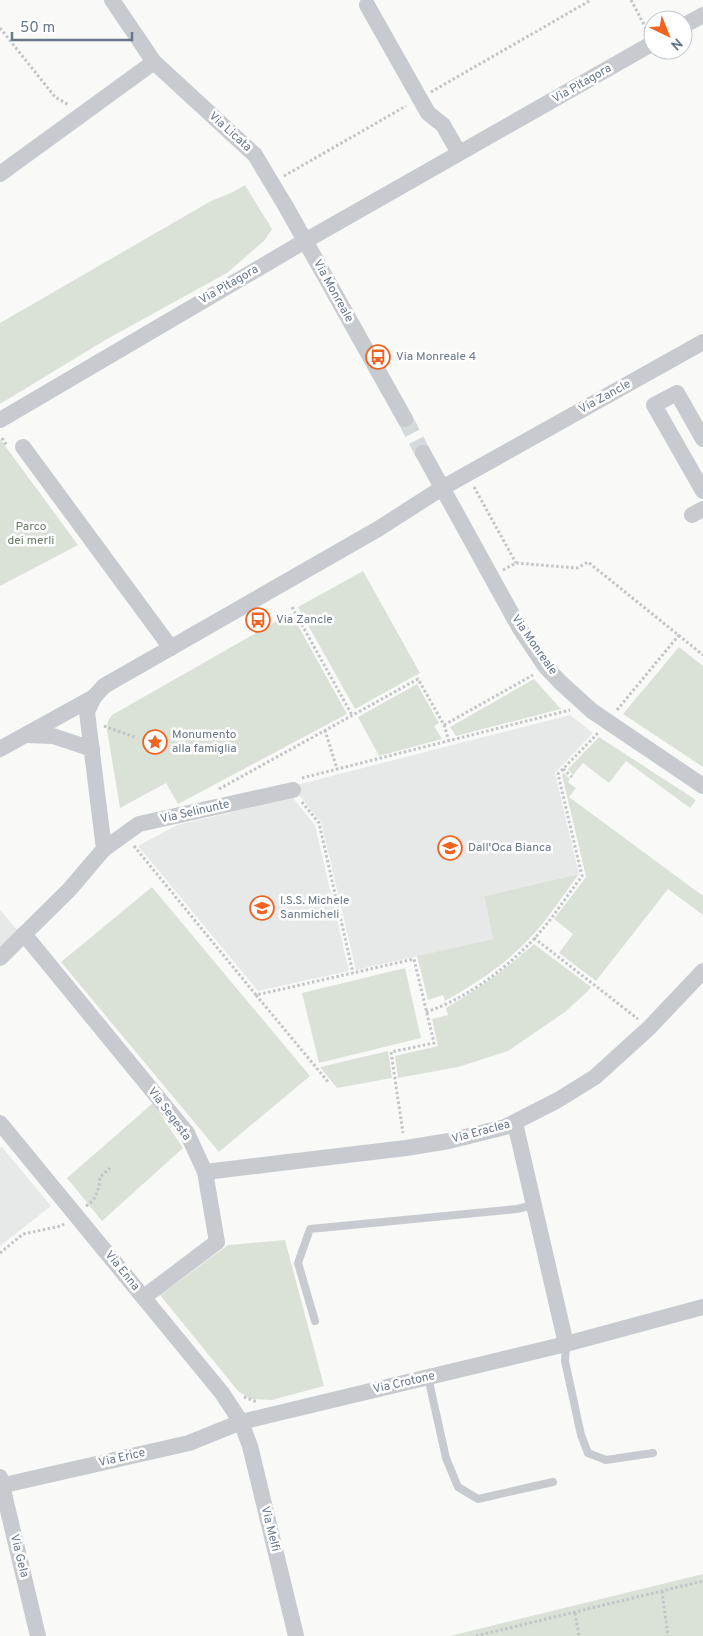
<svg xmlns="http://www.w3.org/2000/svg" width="703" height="1636" viewBox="0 0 703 1636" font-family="Overpass,sans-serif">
  <rect width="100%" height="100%" fill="#f9faf7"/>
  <g fill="#e7e9e8">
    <path d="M 570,715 L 593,733 L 555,773 L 579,874 L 484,896 L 493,939 L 356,970 L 321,822 L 298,794 L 296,785 Z"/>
    <path d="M 293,798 L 315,825 L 349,971 L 258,991 L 138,846 L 177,825 Z"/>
    <path d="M 0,910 L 18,931 L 0,947 Z"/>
    <path d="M 2,1147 L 51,1206 L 0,1246 L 0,1148 Z"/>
  </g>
  <g fill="#dae2d8">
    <path d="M 245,185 L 272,229 L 265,240 L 227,273 L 107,339 L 0,404 L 0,323 L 211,201 L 231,193 Z"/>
    <path d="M 0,439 L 78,545 L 0,586 Z"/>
    <path d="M 363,571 L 420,673 L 355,709 L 298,607 Z"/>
    <path d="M 291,613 L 347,714 L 178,804 L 166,783 L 120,808 L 107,730 L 108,721 L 112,715 Z"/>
    <path d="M 679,647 L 703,666 L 703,767 L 623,714 Z"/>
    <path d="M 534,679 L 561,709 L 456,736 L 450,727 Z"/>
    <path d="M 417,684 L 439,723 L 434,726 L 442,739 L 379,756 L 358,717 Z"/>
    <path d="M 599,737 L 696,800 L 690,808 L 626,761 L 609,783 L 583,763 L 573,775 L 568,769 Z"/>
    <path d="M 564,773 L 570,779 L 568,782 L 576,788 L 569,797 L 703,896 L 703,915 L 668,889 L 596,981 L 559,953 L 573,934 L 554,919 L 586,877 L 562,775 Z"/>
    <path d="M 579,874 C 563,895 547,921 529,939 C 505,965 476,983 445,1001 L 443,995 L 428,1000 L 417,956 L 493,939 L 484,896 Z"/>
    <path d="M 152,887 L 310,1076 L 219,1152 L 61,962 Z"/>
    <path d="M 534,944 L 591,987 L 588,991 L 565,1012 L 508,1051 L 458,1067 L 398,1078 L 395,1056 L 438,1046 L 432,1019 L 448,1015 L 446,1008 C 479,989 506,969 534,944 Z"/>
    <path d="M 405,968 L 421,1038 L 319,1063 L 302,993 Z"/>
    <path d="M 388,1051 L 392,1078 L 337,1088 L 320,1067 Z"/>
    <path d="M 153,1103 L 183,1148 L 102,1221 L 67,1178 Z"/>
    <path d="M 285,1240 L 324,1386 L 272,1400 L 250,1399 L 238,1391 L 160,1295 L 228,1245 Z"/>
    <path d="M 703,1574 L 703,1636 L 450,1636 Z"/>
  </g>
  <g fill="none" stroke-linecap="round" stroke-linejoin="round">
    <path stroke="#d4d9dc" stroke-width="16" stroke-dasharray="16 8" stroke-linecap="butt" d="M 405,419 L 423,453"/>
    <g stroke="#c2c4c7" stroke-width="3" stroke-dasharray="2.5 2.5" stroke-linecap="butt">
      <path d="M 631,0 L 647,30"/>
      <path d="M 0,28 L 55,97 L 69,105"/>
      <path d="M 431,92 L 591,0"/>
      <path d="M 284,176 L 406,106"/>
      <path d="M 2,438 L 7,446"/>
      <path d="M 474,487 L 516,563"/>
      <path d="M 503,570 L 516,563 L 577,568 L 588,562 L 703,655"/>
      <path d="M 292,607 L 352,715"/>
      <path d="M 617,710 L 679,635"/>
      <path d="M 444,725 L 533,675"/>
      <path d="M 104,726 L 137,738"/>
      <path d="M 325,730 L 337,769"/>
      <path d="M 563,769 L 572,777"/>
      <path d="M 302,778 L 570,710"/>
      <path d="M 219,789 L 418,679 L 444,725 L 449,741"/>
      <path d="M 302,802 L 319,823 L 353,973"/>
      <path d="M 134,846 L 256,995 L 414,959 L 434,1043 L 391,1052 L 403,1133"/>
      <path d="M 534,938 L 638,1019"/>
      <path d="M 256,995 L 329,1083"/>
      <path d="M 426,1012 C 467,998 503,971 533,940 C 551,921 566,897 582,876 L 558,774 L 598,733"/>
      <path d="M 86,1206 C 97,1199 99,1189 100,1177 L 110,1168"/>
      <path d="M 0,1253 L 23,1234 L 61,1226 L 64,1224"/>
      <path d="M 244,1397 L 257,1402"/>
      <path d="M 662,1591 L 668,1636"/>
      <path d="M 575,1613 L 579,1636"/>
      <path d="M 476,1636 L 703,1581"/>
    </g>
    <g stroke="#c7cacf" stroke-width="8">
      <path d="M 315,1321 L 298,1263 L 310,1229 L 517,1209 L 533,1205"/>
      <path d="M 566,1344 L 565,1361 L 581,1435 L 588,1453 L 606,1460 L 653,1453"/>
      <path d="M 428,1377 L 446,1458 L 458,1487 L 478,1499 L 553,1482"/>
    </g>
    <g stroke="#c7cacf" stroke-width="16">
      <path d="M 112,0 L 154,62 L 255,155 L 285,205 L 405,419"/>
      <path d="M 367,5 L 428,113 L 443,125 L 459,153"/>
      <path d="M 683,26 L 703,15"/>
      <path d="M 0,174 L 154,62"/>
      <path d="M 0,420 L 305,241 L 653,43"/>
      <path d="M 703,439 L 677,393 L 654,405 L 703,491"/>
      <path d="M 23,447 L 171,648"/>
      <path d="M 423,453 L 519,627 L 545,666 L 560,682 L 592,711 L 703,786"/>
      <path d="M 692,515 L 703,509"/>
      <path d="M 26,735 L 53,736 L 92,749"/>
      <path d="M 0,749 L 94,697 L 104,686 L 378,529 L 442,488 L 703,342"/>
      <path d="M 104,849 L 139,824 L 293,790"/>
      <path d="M 24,934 L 187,1133 L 205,1172 L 217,1242 L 144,1297"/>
      <path d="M 0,958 L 69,890 L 104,849 L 87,712 L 94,697"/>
      <path d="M 0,1123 L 222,1393 L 241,1422 L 250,1446 L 296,1636"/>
      <path d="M 515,1123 L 566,1344"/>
      <path d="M 205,1172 L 406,1148 L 449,1141 L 505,1127 L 558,1100 L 595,1077 L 649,1028 L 703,971"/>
      <path d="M 0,1477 L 38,1636"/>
      <path d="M 0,1486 L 189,1443 L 241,1422 L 566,1344 L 703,1307"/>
    </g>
  </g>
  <defs>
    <g id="bus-ring" transform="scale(1.25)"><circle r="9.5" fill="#fff" stroke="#f06321" stroke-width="1.5"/><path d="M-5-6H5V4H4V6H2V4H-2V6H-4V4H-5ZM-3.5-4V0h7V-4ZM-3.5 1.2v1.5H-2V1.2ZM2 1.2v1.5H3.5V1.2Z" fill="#f06321"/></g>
    <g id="sight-ring" transform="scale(1.25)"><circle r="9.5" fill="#fff" stroke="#f06321" stroke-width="1.5"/><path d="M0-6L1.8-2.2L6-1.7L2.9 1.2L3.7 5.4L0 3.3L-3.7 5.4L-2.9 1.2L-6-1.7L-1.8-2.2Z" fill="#f06321"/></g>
    <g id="school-ring" transform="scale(1.25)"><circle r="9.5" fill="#fff" stroke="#f06321" stroke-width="1.5"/><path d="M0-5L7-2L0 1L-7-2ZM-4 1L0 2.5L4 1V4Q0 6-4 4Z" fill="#f06321"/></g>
  </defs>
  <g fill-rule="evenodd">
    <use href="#bus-ring" x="378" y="357"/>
    <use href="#bus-ring" x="258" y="620"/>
    <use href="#sight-ring" x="155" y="742"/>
    <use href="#school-ring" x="450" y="848"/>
    <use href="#school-ring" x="262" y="908"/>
  </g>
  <g text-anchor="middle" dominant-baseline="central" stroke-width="5" stroke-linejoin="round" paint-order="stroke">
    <g font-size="12" fill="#66778a" stroke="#fff">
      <text transform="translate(582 84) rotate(-30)">Via Pitagora</text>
      <text transform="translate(230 132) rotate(42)">Via Licata</text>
      <text transform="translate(229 285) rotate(-30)">Via Pitagora</text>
      <text transform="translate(333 291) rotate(61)">Via Monreale</text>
      <text transform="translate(605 397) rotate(-29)">Via Zancle</text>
      <text transform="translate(534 645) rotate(55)">Via Monreale</text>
      <text transform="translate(195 812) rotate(-13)">Via Selinunte</text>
      <text transform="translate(169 1114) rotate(53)">Via Segesta</text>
      <text transform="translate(481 1132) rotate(-15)">Via Eraclea</text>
      <text transform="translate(122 1271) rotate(51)">Via Enna</text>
      <text transform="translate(404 1383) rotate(-13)">Via Crotone</text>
      <text transform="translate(122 1458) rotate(-13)">Via Erice</text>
      <text transform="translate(270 1529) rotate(76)">Via Melfi</text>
      <text transform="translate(19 1556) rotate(76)">Via Gela</text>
    </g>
    <g font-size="12" fill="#66778a" stroke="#fff" text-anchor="start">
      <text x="396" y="357">Via Monreale 4</text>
      <text x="276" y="620">Via Zancle</text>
      <text x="172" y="735">Monumento<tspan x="172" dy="14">alla famiglia</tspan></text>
      <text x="468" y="848">Dall'Oca Bianca</text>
      <text x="280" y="901">I.S.S. Michele<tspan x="280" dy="14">Sanmicheli</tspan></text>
    </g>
    <g font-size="12" fill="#657b62" stroke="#fff">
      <text x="31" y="527">Parco<tspan x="31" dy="14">dei merli</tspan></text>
    </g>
  </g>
  <g transform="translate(668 35) rotate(137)"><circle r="24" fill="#ffffff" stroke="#c2c9d0"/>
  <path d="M0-4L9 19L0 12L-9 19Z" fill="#f06321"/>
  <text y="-8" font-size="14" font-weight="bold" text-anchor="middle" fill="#66778a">N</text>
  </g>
  <path d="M12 32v8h120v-8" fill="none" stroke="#66778a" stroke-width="2.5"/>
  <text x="20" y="32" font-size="15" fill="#66778a" stroke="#ffffff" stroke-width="4" paint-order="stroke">50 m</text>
</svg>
